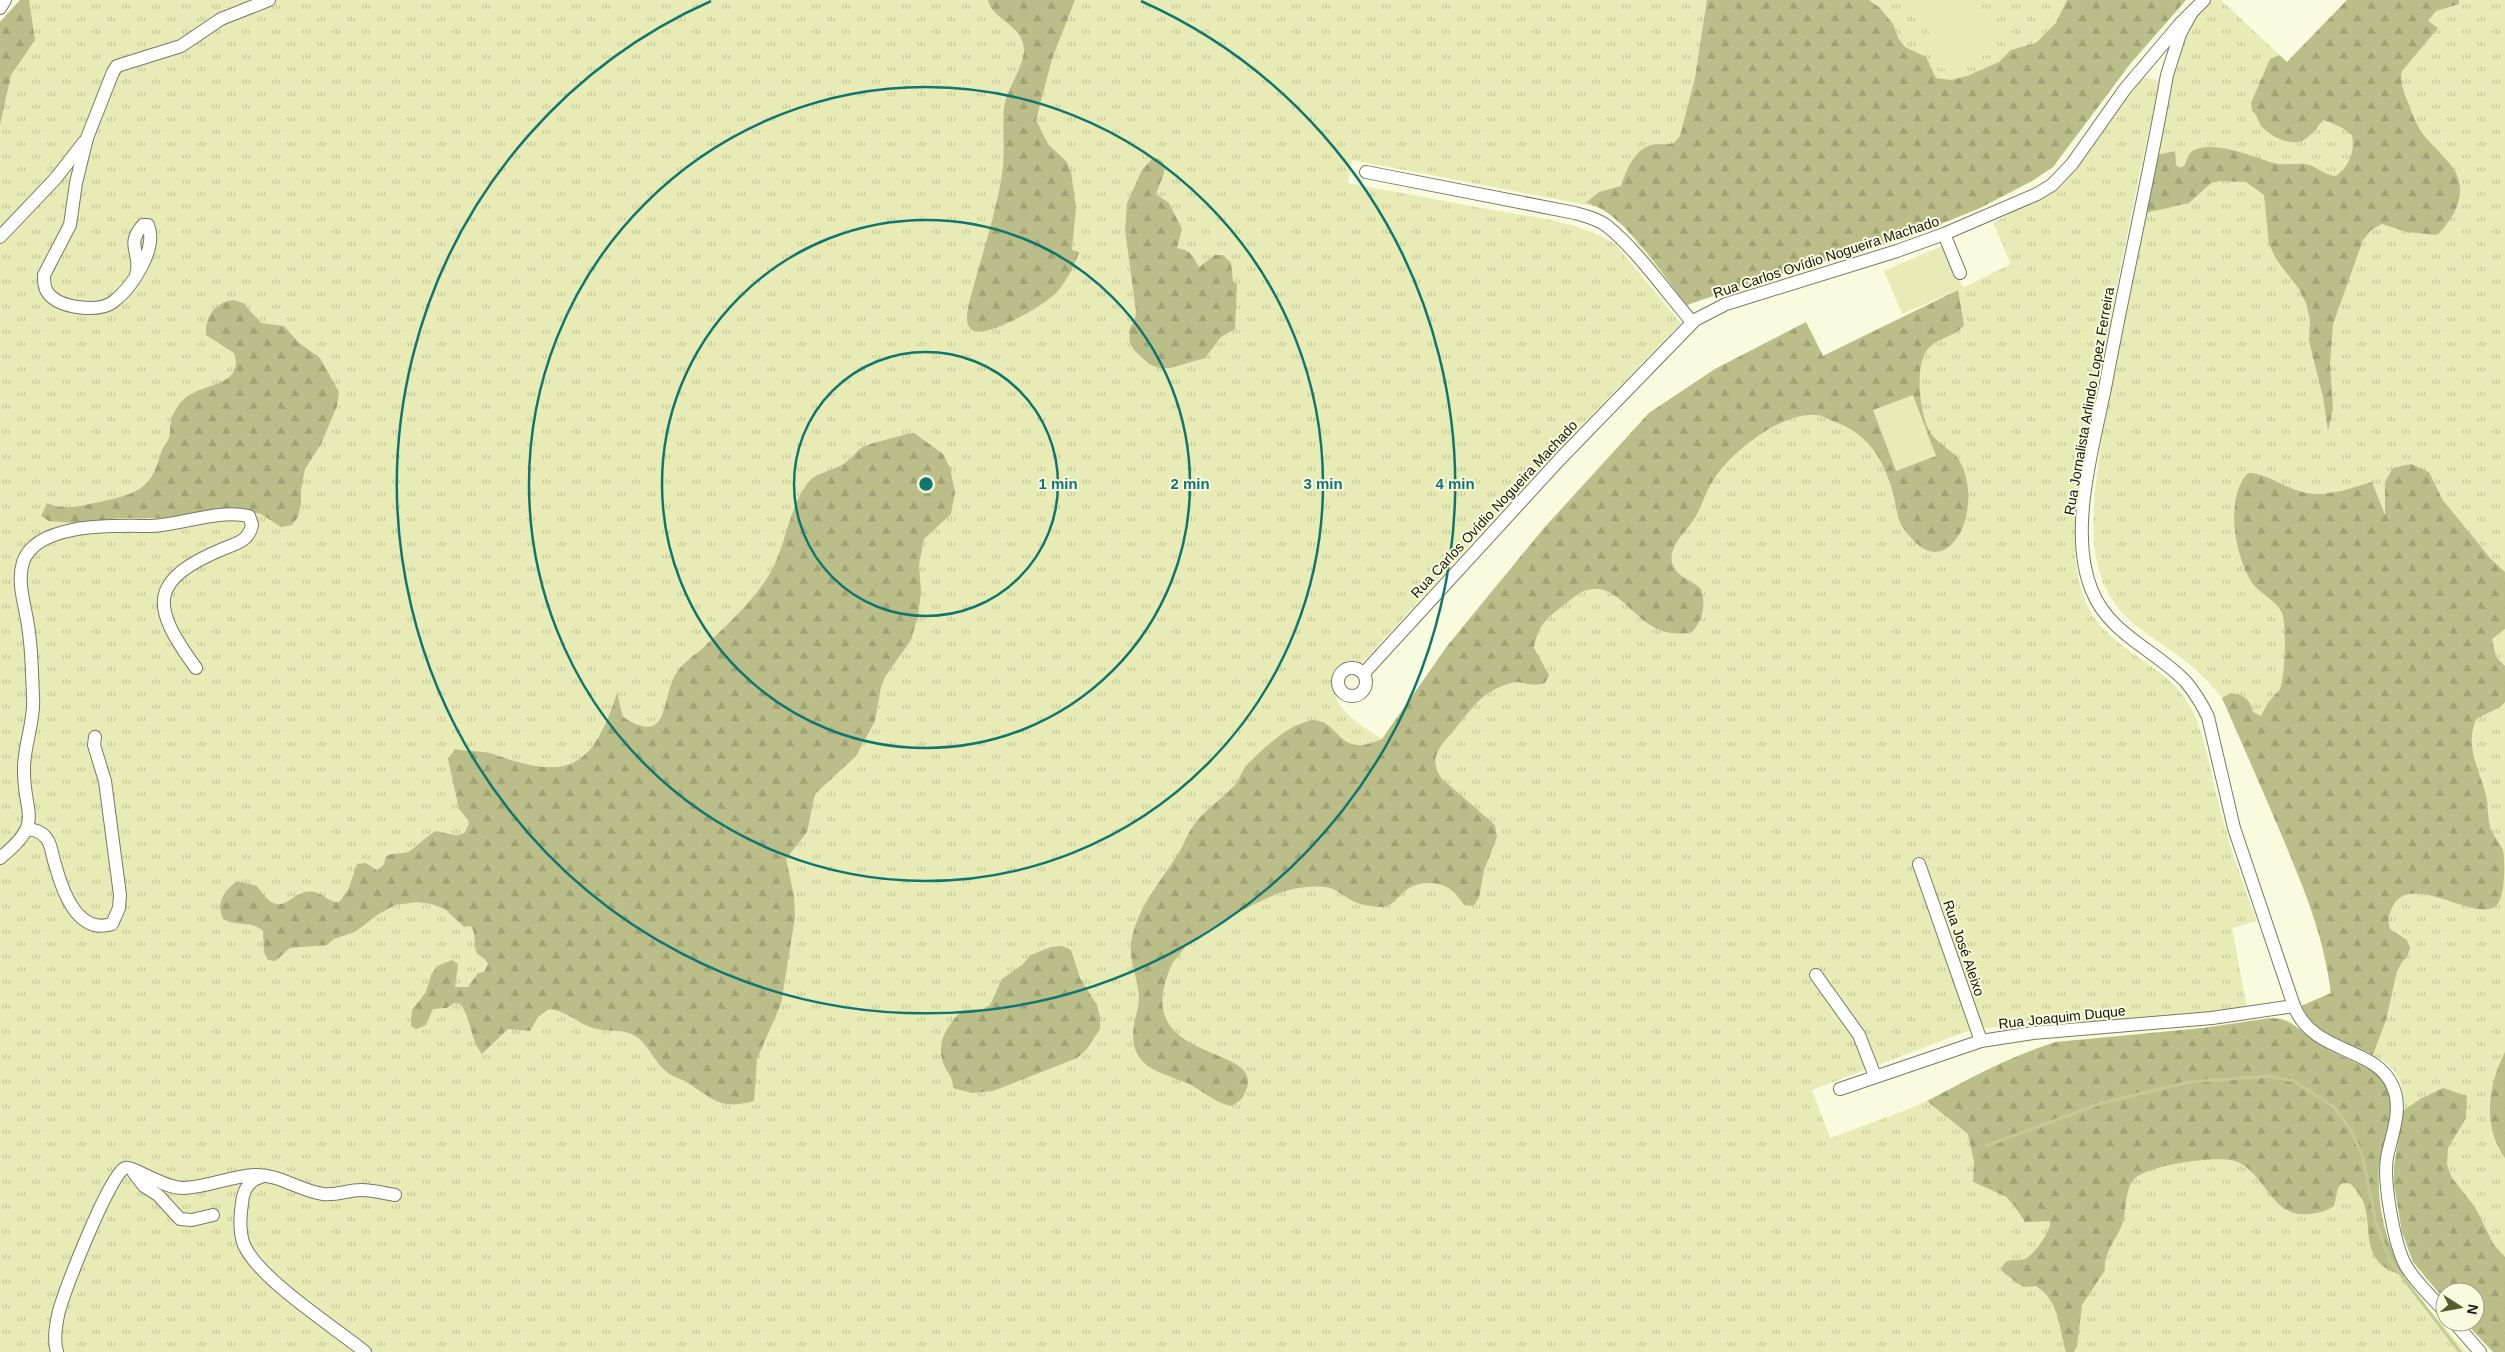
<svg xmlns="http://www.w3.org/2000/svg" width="2505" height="1352" viewBox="0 0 2505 1352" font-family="Helvetica,sans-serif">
  <defs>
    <pattern id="grass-tufts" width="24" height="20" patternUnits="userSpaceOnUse" patternTransform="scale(1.25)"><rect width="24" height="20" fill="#e8ebb5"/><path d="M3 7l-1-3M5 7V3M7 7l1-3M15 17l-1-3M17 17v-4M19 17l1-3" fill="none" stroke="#c6c99a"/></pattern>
    <pattern id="forest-firs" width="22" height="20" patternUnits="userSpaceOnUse" patternTransform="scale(1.25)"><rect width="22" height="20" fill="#bcbe89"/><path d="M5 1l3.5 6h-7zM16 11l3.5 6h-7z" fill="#a1a275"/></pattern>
  </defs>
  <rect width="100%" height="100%" fill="#f9fbde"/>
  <g fill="url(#grass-tufts)">
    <path d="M 20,0 L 2186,0 L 2130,64 L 2053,167 L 2032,181 L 1980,208 L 1904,239 L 1768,277 L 1687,305 L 1625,228 L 1603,208 L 1352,160 L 1348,183 C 1398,192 1448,202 1498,211 C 1538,218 1580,222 1615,244 L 1681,323 L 1547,461 L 1362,663 L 1353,663 L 1341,667 C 1317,699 1358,724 1382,739 L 1448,645 L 1499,582 L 1544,528 L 1649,413 L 1715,369 L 1806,322 L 1823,356 L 2011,264 L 1993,223 L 2061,185 L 2079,165 L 2100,133 L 2143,77 L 2160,81 C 2142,160 2126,238 2111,317 C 2101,368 2090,418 2082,469 C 2076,509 2069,555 2083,595 C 2102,650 2163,660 2189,704 C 2206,735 2211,775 2220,809 C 2230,847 2243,884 2257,921 L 2232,928 L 2247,1008 L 2151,1018 L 1983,1028 L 1962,1033 L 1812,1090 L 1830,1138 C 1862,1126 1896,1115 1927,1101 C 1971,1081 2010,1056 2056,1042 L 2203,1028 L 2281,1018 L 2289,1021 L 2325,1049 L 2370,1070 L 2390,1106 C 2389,1127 2379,1148 2379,1169 C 2378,1199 2383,1236 2396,1262 C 2410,1289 2446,1330 2467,1352 L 0,1352 L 0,22 Z"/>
    <path d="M 2211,0 L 2221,0 L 2287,62 L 2347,0 L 2505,0 L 2505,1352 L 2493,1352 L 2465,1322 L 2475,1322 L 2475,1292 L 2445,1292 L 2445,1300 L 2413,1262 L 2402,1232 L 2394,1184 L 2394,1167 L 2404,1101 L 2401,1083 L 2393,1069 L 2388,1064 L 2367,1051 L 2333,1038 L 2301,1006 L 2331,993 C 2321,913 2284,840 2252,766 C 2242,745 2233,715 2221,697 C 2200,668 2169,649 2140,629 C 2077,583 2093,505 2102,437 L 2176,59 C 2184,36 2194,17 2211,0 Z"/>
  </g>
  <g fill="url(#forest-firs)">
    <path d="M 20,0 L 29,0 L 35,40 L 11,75 L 0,125 L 0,22 Z"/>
    <path d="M 988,0 L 1075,0 L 1052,59 L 1036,120 L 1048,144 L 1067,162 L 1071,172 L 1076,207 L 1072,250 L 1079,252 C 1074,267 1067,280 1057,292 C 1047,304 985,340 972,330 C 965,324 967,316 968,308 C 978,265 994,223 1001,180 C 1006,156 1002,132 1004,108 C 1006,91 1024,66 1024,50 C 1023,24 992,20 988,0 Z"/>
    <path d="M 1707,0 L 1869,0 L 1880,8 L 1893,24 L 1898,38 L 1905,47 L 1926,57 L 1936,78 L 1951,80 L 1967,76 L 1999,62 L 2011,50 L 2036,43 L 2056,23 L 2067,0 L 2186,0 L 2130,64 L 2053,167 L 2032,181 L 1980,208 L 1904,239 L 1768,277 L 1687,305 C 1663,276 1623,210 1586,203 L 1599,192 L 1621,186 C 1627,168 1636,145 1658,144 C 1664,144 1668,145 1674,143 L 1680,136 L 1695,78 Z"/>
    <path d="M 2347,0 L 2459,0 L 2459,4 L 2436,11 L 2428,21 L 2438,28 L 2402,71 C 2400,82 2403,90 2407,100 C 2412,113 2417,128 2426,138 C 2434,147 2443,155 2450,164 C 2470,188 2457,216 2437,235 L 2407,232 L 2382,224 L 2371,230 L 2363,240 L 2333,324 L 2330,364 L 2333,408 L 2328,431 L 2323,397 L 2309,341 L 2310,320 L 2306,303 L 2299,289 L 2276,259 L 2269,244 L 2264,195 L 2246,182 L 2220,181 L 2211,183 L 2189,203 L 2145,213 L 2157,155 L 2175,151 L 2176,165 L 2180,168 L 2184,166 C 2187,161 2188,153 2194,150 C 2217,140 2252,157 2274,163 C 2284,166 2294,163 2305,164 C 2316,165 2322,175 2336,176 C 2350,166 2355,151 2352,135 L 2343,128 L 2324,120 C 2318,125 2314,132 2308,137 C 2295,149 2273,138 2262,127 C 2258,122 2258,115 2252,111 L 2251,103 L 2270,59 L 2279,55 L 2287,62 Z"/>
    <path d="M 1157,158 L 1163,162 L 1164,173 L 1156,194 L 1169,203 L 1182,229 L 1177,248 C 1192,251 1191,254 1199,267 L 1215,255 L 1223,255 L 1231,263 L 1233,281 L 1237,285 L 1235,329 L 1221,337 L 1205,358 L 1170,368 L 1159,368 L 1149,364 L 1134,350 L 1130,343 L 1129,330 L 1135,319 L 1136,311 L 1125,230 L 1127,203 L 1142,170 L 1152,159 Z"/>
    <path d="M 1958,290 L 1964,325 C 1953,339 1935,337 1925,353 C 1915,371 1920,417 1931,434 C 1938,443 1948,448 1956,456 C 1974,478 1972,524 1952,544 C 1934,562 1916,546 1904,529 C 1897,521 1896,504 1893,493 C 1883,457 1867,432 1830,420 C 1826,418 1821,415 1816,415 C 1781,412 1729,453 1712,482 C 1704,495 1701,510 1692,522 C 1684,534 1669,546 1672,562 C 1674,576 1692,580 1701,589 C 1706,604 1703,620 1692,632 C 1640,644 1627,585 1592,589 C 1580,590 1572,599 1563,606 C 1545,619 1538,626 1534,648 L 1549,675 L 1545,683 C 1531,688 1522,680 1511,683 C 1481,692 1474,706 1455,729 C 1442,745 1427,756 1441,778 L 1495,825 L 1497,837 L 1484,870 L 1479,898 L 1473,906 L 1465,905 C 1460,900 1456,893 1450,889 C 1437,880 1415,881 1404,892 C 1397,898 1392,906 1383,907 C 1374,907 1361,905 1353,901 C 1345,897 1338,890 1330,888 C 1316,885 1302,887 1289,890 C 1267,895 1202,931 1186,946 C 1182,951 1178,956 1174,961 C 1168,970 1165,983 1163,993 C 1153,1061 1265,1048 1246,1090 C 1243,1099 1239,1102 1231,1106 C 1216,1103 1204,1092 1191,1085 C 1167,1073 1133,1071 1133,1035 C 1133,1022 1139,1009 1139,997 C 1138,976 1127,959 1132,938 C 1139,904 1164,878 1181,849 C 1185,841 1188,833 1193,826 C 1204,810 1221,800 1234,786 C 1239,781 1241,773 1245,767 C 1255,756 1276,737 1288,730 C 1334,703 1329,742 1357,745 C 1366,746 1374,742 1382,739 L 1448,645 L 1544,528 L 1649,413 L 1715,369 L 1806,322 L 1823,356 Z"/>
    <path d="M 233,300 L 243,303 L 261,323 L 284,326 L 298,342 L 320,358 L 339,392 L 337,406 L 321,444 L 305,469 L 301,489 L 301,504 L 298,517 L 292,525 L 281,527 L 261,514 L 248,511 L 174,518 L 119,518 L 75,523 L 49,521 L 41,516 L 47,503 C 65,511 81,506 99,502 C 117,498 142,494 152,476 C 157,468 159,457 163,448 C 165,444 168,441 169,438 C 170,435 170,430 170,427 C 171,417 175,410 180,403 C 197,381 246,389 234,353 L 206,335 C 205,316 215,303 233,300 Z"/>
    <path d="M 914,433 L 943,454 L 950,468 L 955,492 L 951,514 L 924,539 L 919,565 L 921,591 L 918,616 L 911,640 L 885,677 L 881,687 L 875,721 L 856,756 L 815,794 L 807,832 L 786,859 L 794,896 L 795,917 L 781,1004 L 757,1059 L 754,1101 C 721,1110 714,1100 688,1083 C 682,1079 673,1077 668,1073 C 656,1065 650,1047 638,1038 C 624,1027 605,1033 590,1027 C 575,1021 566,1011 549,1009 L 538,1017 L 530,1031 L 508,1029 L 482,1054 C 470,1040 472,1019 460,1004 L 454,1003 L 447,1008 L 433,1009 L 426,1025 L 416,1029 L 411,1026 L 412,1010 L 426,992 L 431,975 L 437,966 L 452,960 L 458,964 L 455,987 L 468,987 L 478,973 L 484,972 L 488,964 L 484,958 L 477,954 C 473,945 477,936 471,926 L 464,927 L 445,909 L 431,904 L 417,902 L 395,905 L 377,915 L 355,932 L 334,939 L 327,945 L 290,948 L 275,961 L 268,960 L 264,952 L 263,931 C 252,920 236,927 223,919 C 216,902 224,891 237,881 L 257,886 C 283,926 290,887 314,892 C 324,894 327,902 339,902 L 348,890 L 357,864 L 366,863 L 378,871 L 384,864 L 386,856 C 394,852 403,855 410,851 C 419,845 426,836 436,831 C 452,834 466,842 469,821 L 459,809 L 448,759 L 455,749 C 468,752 481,750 493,754 C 568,781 592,770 617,693 L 623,717 C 673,749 659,695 678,671 C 684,662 695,655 703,648 C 726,626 753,602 769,575 C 786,547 788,510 807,484 C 814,473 829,472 840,466 C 849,462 855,452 863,447 C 874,442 902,435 914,433 Z"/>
    <path d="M 2411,464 L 2429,472 L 2442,499 L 2490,558 L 2505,572 L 2505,629 L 2492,639 L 2496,657 L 2505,666 L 2505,702 L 2500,707 L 2476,719 C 2464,749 2481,771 2487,800 C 2488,810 2488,821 2491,830 C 2494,837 2500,843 2503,850 C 2505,862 2505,890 2499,902 C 2484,929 2415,871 2394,904 C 2389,913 2387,919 2390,929 L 2407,940 L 2410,948 L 2407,957 L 2402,962 L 2397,971 L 2386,1020 L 2373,1055 C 2343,1038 2319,1040 2301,1006 L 2331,993 C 2324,939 2308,899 2287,848 C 2266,798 2244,748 2222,698 L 2231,693 C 2244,695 2250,699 2253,712 L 2261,716 C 2264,712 2265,707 2268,703 C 2271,698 2277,694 2280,689 C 2285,679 2287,624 2282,613 C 2278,602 2261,594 2253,584 C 2235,558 2224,498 2248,473 C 2265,473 2280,485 2296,490 C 2321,500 2347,489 2372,482 L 2385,515 L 2385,482 L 2393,468 Z"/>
    <path d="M 1062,946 L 1071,950 L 1080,978 L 1097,1005 L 1100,1017 L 1100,1029 L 1086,1050 L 1077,1058 L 993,1091 L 972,1093 L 953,1088 C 953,1076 947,1073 943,1063 C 936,1041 948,1024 963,1010 L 983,1009 L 990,1005 L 1002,979 L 1022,965 L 1031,955 L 1051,947 Z"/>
    <path d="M 2270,1018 C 2296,1018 2304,1037 2325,1048 C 2341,1058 2364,1062 2379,1076 C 2404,1098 2382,1140 2379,1166 C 2378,1175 2379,1184 2379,1193 C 2381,1221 2390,1252 2405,1276 C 2346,1261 2386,1212 2349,1183 L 2342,1183 L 2338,1188 L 2334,1206 C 2327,1211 2319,1213 2309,1214 C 2271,1219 2266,1172 2235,1161 C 2217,1155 2145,1165 2133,1180 C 2126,1189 2126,1206 2124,1217 C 2121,1236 2103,1250 2105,1270 L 2082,1305 L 2077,1346 L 2074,1352 L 2066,1352 C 2059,1329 2060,1301 2036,1286 L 2023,1287 L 2004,1273 L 2002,1269 C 2005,1256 2015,1262 2025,1259 C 2033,1256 2052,1230 2050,1221 L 2025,1222 L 2014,1205 L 2005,1196 L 1973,1182 L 1974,1162 L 1968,1134 L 1927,1101 C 1969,1079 2010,1056 2056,1042 L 2203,1028 Z"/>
    <path d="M 2505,1052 L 2505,1158 C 2482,1126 2488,1085 2505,1052 Z"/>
    <path d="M 2443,1088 L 2467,1096 L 2466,1118 L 2448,1148 L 2447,1165 L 2452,1178 L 2475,1207 L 2494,1245 L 2505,1257 L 2505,1352 L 2493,1352 L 2465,1322 L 2475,1322 L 2475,1292 L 2445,1292 L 2445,1300 L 2413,1262 L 2402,1232 L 2394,1184 L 2394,1167 L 2403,1111 L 2420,1099 Z"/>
  </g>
  <g fill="#e8ebb5">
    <path d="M 1918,0 L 1980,0 L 1998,51 L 1942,70 Z"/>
    <path d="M 1944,245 L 1963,288 L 1902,314 L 1884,271 Z"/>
    <path d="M 1913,395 L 1936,456 L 1896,471 L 1873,410 Z"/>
  </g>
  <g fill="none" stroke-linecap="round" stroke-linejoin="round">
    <path stroke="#c6c993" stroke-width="3" d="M 1986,1146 L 2102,1103 L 2189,1082 L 2269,1076 L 2294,1081 L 2334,1107 L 2351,1130 L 2362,1154 L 2376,1223 L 2390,1261 L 2460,1352"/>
    <g stroke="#787960" stroke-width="14">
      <g id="minor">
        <path d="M 0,8 L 5,0"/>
        <path d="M 2192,12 L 2180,34 L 2167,75 C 2149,178 2125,280 2106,383 C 2094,445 2067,531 2092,591 C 2110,635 2156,650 2186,682 C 2195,693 2202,704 2208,717 L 2234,828 L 2294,1006 C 2314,1056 2376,1045 2393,1087 C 2403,1110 2391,1136 2387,1158 C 2383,1181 2394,1245 2406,1266 C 2416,1283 2432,1297 2445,1312"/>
        <path d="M 1366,172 L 1575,213 C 1586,216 1598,219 1607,226 C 1636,249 1667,293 1692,322"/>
        <path d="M 1944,234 L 1960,273"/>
        <path d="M 0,237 L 56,178 L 84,142"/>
        <path d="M 136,275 C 143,254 124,246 143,225 L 148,225 C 158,248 132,288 113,302 C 98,313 59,308 48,293 C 44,288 44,281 44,275 L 70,225 L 76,183 L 87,138 L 113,72 L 117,66 L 181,46 L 221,19 L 269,0"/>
        <circle cx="1352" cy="682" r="14"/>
        <path d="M 1364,673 L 1561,458 L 1695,320 L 1726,304 L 1897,251 L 1944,234 L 2037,194 L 2052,185 L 2072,164 L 2125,89 L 2180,24 L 2204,0"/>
        <path d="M 27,829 C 35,830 41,831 47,839 C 52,846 52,856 55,864 C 62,890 77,935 112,924 L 119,908 L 120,895 L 105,781 L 94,745 L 95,737"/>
        <path d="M 0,858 C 46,821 23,816 24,768 C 24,744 35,721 33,697 C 32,676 32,654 29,633 C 27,610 16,585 23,562 C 37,521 118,526 151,526 C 183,525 216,509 249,516 L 252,525 C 249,540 238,543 225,548 C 148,580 150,605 196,668"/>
        <path d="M 1919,864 L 1981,1041"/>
        <path d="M 1816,975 L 1859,1035 L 1875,1076"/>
        <path d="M 1840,1089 L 1981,1041 L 2033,1033 L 2212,1018 L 2294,1006"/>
        <path d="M 134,1173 L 144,1186 L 158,1195 L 180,1219 L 192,1220 L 213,1215"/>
        <path d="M 261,1177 C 249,1180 243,1191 242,1203 C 240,1216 239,1232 244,1245 C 260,1280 333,1326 365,1352"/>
        <path d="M 2454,1322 L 2480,1352"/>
        <path d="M 57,1352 C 53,1339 56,1324 59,1311 C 65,1290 109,1175 125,1168 C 132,1165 164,1189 184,1188 C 208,1187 231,1176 255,1175 C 279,1174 300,1191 323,1194 C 336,1196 348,1190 361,1190 C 372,1190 384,1193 395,1195"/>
      </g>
    </g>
    <use href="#minor" stroke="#fff" stroke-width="12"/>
  </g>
  <g fill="none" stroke="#0f766e" stroke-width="2.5">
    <circle cx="926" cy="484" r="132"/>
    <circle cx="926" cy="484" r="264"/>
    <circle cx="926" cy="484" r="397"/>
    <path d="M1141 1A529 529 0 1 1 711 1"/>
  </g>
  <g text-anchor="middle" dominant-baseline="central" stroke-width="4" stroke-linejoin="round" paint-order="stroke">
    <g font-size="14" fill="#131309" stroke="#f9fbde">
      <text transform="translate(1826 257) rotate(-18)">Rua Carlos Ovídio Nogueira Machado</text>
      <text transform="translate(2089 401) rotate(-80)">Rua Jornalista Arlindo Lopez Ferreira</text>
      <text transform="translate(1494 509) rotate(-47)">Rua Carlos Ovídio Nogueira Machado</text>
      <text transform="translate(1964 948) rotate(71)">Rua José Aleixo</text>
      <text transform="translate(2062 1017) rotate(-6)">Rua Joaquim Duque</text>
    </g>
  </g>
  <circle cx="926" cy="484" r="8" fill="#0f766e" stroke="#f9fbde" stroke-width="2.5"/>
  <g font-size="15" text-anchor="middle" font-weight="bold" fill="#0f766e" stroke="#f9fbde" stroke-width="4" stroke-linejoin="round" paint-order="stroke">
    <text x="1058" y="489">1 min</text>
    <text x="1190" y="489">2 min</text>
    <text x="1323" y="489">3 min</text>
    <text x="1455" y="489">4 min</text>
  </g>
  <g transform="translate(2460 1307) rotate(101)"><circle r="24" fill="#f9fbde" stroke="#9d9e89"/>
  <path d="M0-4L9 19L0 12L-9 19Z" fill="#595b28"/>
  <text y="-8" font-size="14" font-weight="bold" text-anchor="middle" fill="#131309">N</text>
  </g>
</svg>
